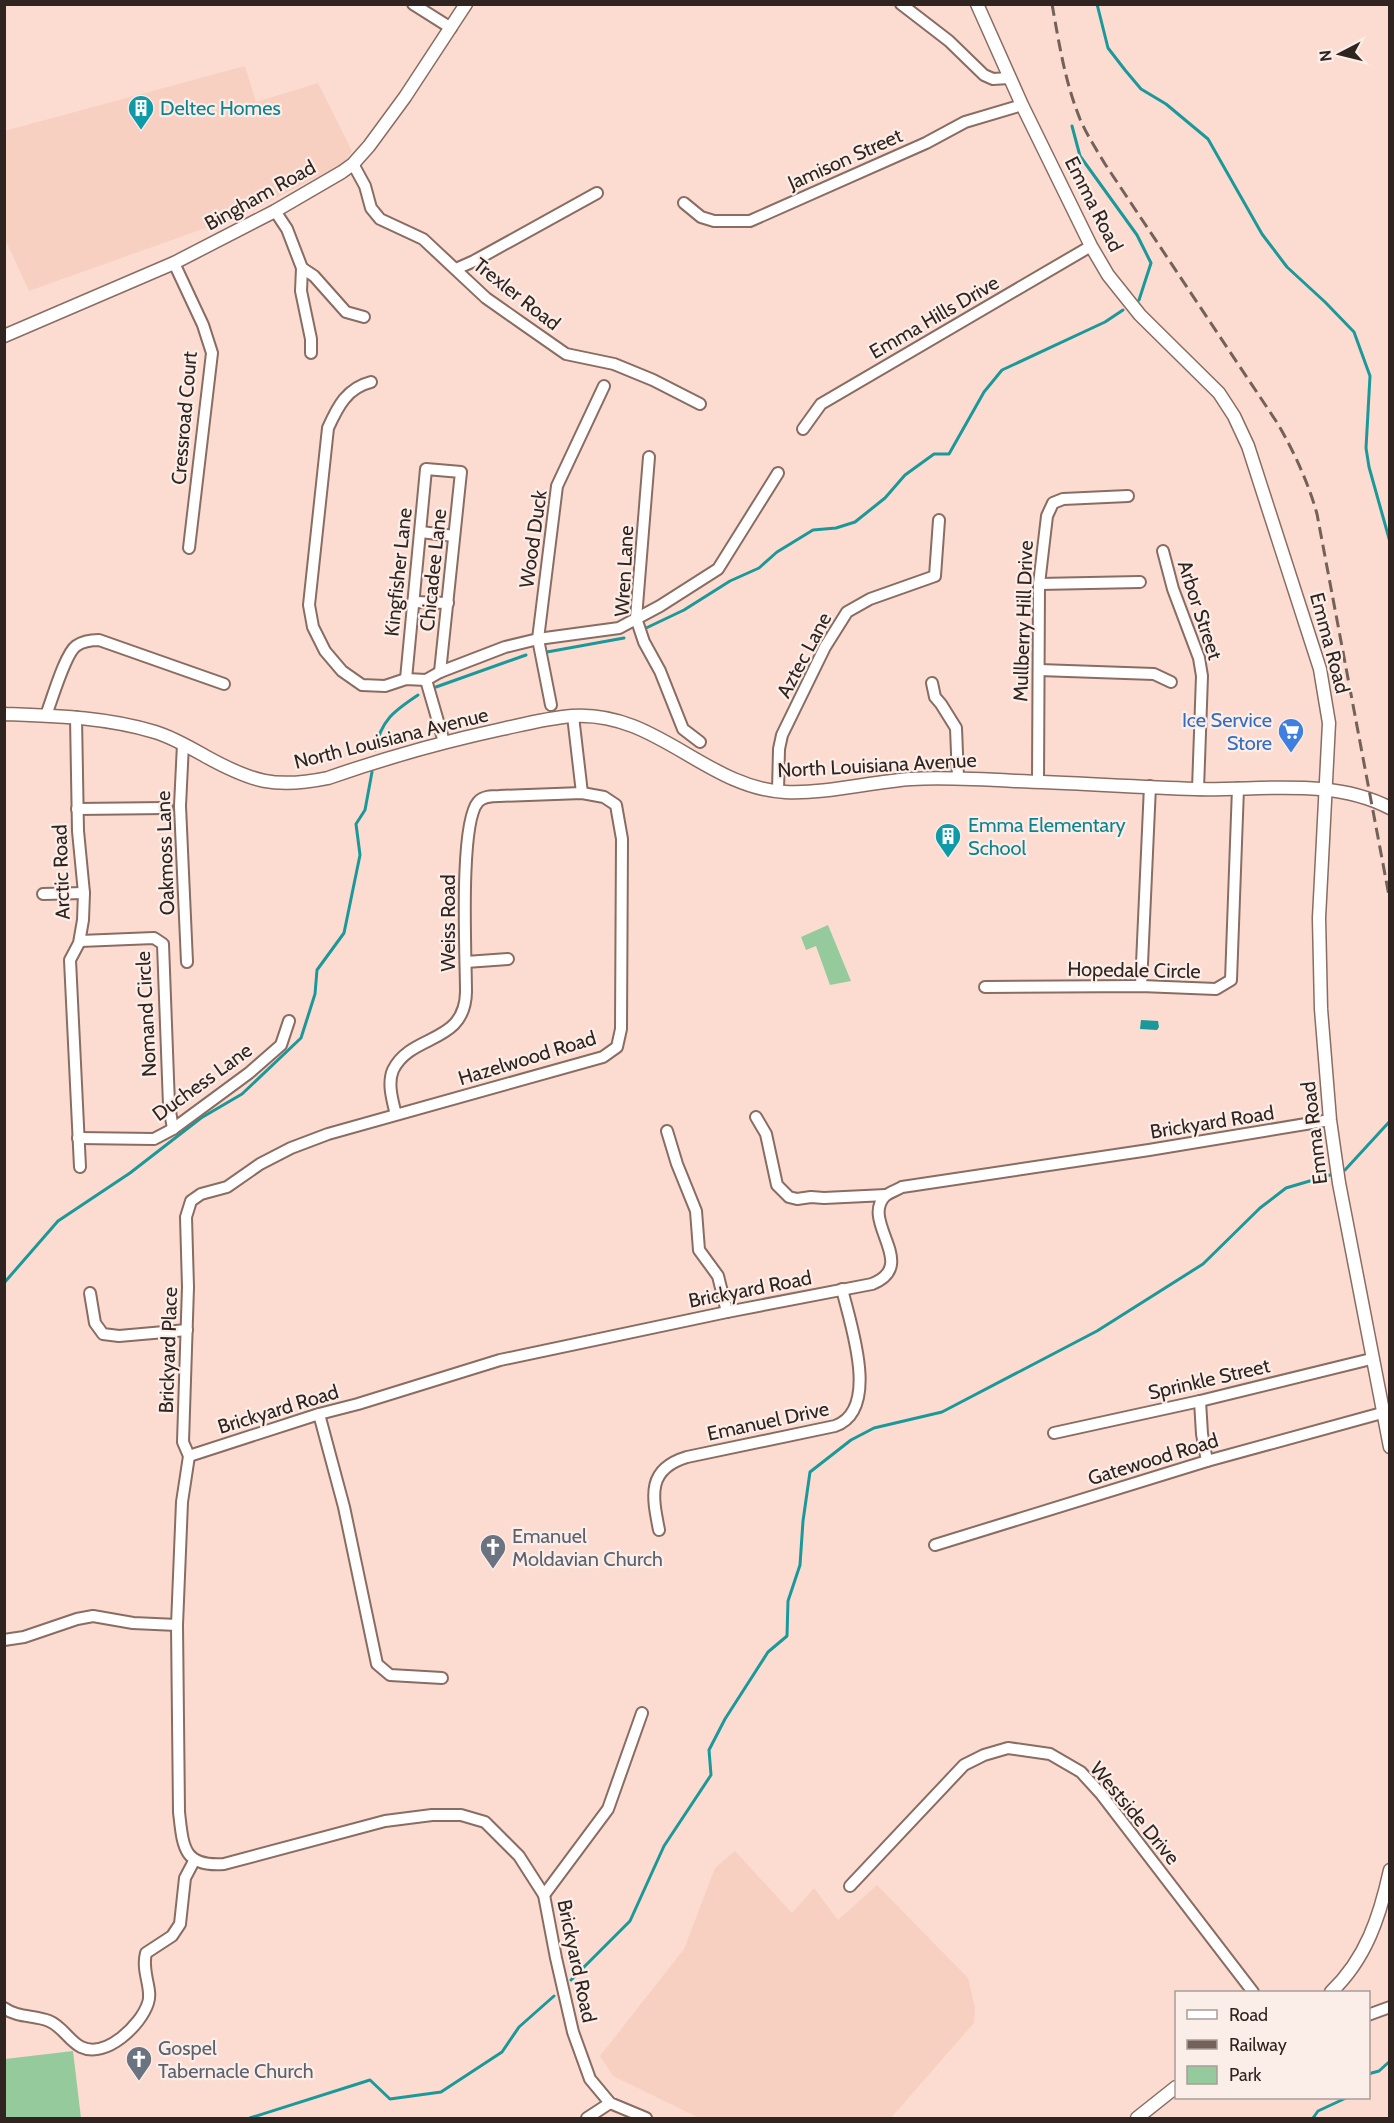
<svg xmlns="http://www.w3.org/2000/svg" width="1394" height="2123" viewBox="0 0 1394 2123" font-family="Cabin,sans-serif">
  <rect width="100%" height="100%" fill="#fcdcd0"/>
  <g fill="#f8d0c1">
    <path d="M 245,66 L 256,102 L 318,83 L 352,151 L 343,164 L 242,215 L 29,291 L 5,239 L 4,131 Z"/>
    <path d="M 735,1851 L 792,1913 L 814,1888 L 838,1920 L 877,1885 L 968,1978 L 975,2008 L 974,2023 L 891,2118 L 699,2118 L 613,2076 L 600,2056 L 684,1949 L 715,1868 Z"/>
  </g>
  <g fill="#95cb9c">
    <path d="M 828,925 L 851,981 L 830,985 L 816,946 L 806,950 L 801,937 Z"/>
    <path d="M 73,2051 L 81,2118 L 5,2118 L 5,2059 Z"/>
  </g>
  <path fill="#1b999a" d="M 1141,1020 L 1158,1021 L 1159,1027 L 1157,1030 L 1140,1029 Z"/>
  <g fill="none" stroke-linecap="round" stroke-linejoin="round">
    <g stroke="#1b999a" stroke-width="3">
      <path d="M 1097,4 L 1108,48 L 1125,70 L 1141,89 L 1166,104 L 1208,139 L 1262,234 L 1287,267 L 1325,302 L 1354,332 L 1370,376 L 1366,448 L 1369,467 L 1390,542"/>
      <path d="M 1072,126 L 1080,156 L 1137,235 L 1151,263 L 1139,300"/>
      <path d="M 644,629 L 684,610 L 730,581 L 759,568 L 777,552 L 813,530 L 836,528 L 855,522 L 885,498 L 905,475 L 934,454 L 949,454 L 984,392 L 1002,370 L 1105,322 L 1123,310"/>
      <path d="M 547,652 L 624,638"/>
      <path d="M 436,687 L 526,655"/>
      <path d="M 375,750 C 381,720 394,711 418,695"/>
      <path d="M 1345,1170 L 1390,1121"/>
      <path d="M 4,1283 L 58,1221 L 130,1173 L 201,1118 L 242,1094 L 301,1038 L 315,994 L 317,970 L 344,933 L 360,855 L 356,824 L 365,810 L 372,772"/>
      <path d="M 571,1980 L 630,1921 L 664,1846 L 711,1775 L 709,1750 L 725,1719 L 768,1652 L 787,1636 L 788,1601 L 800,1565 L 803,1521 L 810,1472 L 851,1440 L 874,1428 L 942,1412 L 1097,1331 L 1203,1264 L 1260,1208 L 1286,1188 L 1330,1175"/>
      <path d="M 1368,2074 L 1379,2071 L 1390,2061"/>
      <path d="M 250,2118 L 370,2080 L 390,2099 L 441,2092 L 502,2052 L 519,2027 L 554,1996"/>
      <path d="M 1313,2118 L 1318,2111 L 1346,2098"/>
    </g>
    <g stroke="#896c62" stroke-width="14">
      <g id="minor">
        <path d="M 413,4 L 451,28"/>
        <path d="M 901,4 L 949,41 L 984,75 L 993,79 L 1009,78"/>
        <path d="M 353,164 L 365,186 L 371,208 L 380,219 L 423,239 L 486,298 L 523,324 L 566,354 L 614,364 L 653,380 L 700,404"/>
        <path d="M 684,203 L 701,217 L 714,221 L 750,221 L 926,143 L 965,122 L 1022,105"/>
        <path d="M 275,211 L 287,229 L 302,268 L 301,291 L 311,339 L 311,353"/>
        <path d="M 174,263 L 203,325 L 212,353 L 189,548"/>
        <path d="M 302,268 L 314,276 L 346,312 L 364,317"/>
        <path d="M 456,269 L 474,261 L 597,193"/>
        <path d="M 371,382 C 347,388 338,406 328,428 L 309,605 L 313,627 L 325,651 L 342,671 L 362,685 L 385,686 L 406,679 L 426,680 L 440,672 L 505,647 L 538,639 L 619,628 L 660,606 L 718,569 L 778,473"/>
        <path d="M 803,429 L 821,404 L 1091,246"/>
        <path d="M 649,457 L 636,618 L 644,642 L 660,671 L 683,729 L 700,742"/>
        <path d="M 421,532 L 454,536"/>
        <path d="M 1163,551 L 1173,589 L 1199,658 L 1202,676 L 1198,789"/>
        <path d="M 1039,584 L 1140,582"/>
        <path d="M 413,602 L 448,603"/>
        <path d="M 1039,670 L 1154,674 L 1171,682"/>
        <path d="M 406,679 L 426,469 L 461,472 L 440,672"/>
        <path d="M 426,680 L 444,742"/>
        <path d="M 932,683 L 935,697 L 941,704 L 956,728 L 958,778"/>
        <path d="M 551,705 L 538,639 L 557,486 L 604,386"/>
        <path d="M 46,715 C 52,700 65,654 76,646 C 83,641 92,640 99,640 L 224,684"/>
        <path d="M 573,716 L 582,793"/>
        <path d="M 76,717 L 78,831 L 84,893 L 83,920 L 79,943 L 70,960 L 80,1167"/>
        <path d="M 183,744 L 180,806 L 187,962"/>
        <path d="M 1038,782 L 1039,584 L 1047,516 L 1053,503 L 1063,499 L 1128,496"/>
        <path d="M 778,791 L 779,749 L 782,735 L 825,647 L 847,612 L 870,599 L 935,576 L 939,520"/>
        <path d="M 77,809 L 167,808"/>
        <path d="M 43,894 L 84,893"/>
        <path d="M 80,941 L 154,938 L 163,944 L 169,1105 L 173,1129"/>
        <path d="M 466,962 L 508,959"/>
        <path d="M 1141,986 L 1150,786"/>
        <path d="M 985,987 L 1141,986 L 1216,989 L 1231,980 L 1238,788"/>
        <path d="M 396,1115 C 393,1102 387,1084 393,1070 C 411,1033 465,1045 466,992 C 466,958 459,824 478,802 C 483,796 492,796 499,796 L 582,793 L 604,797 L 616,805 L 622,839 L 621,1029 L 617,1047 L 603,1057 L 328,1134 L 291,1148 L 260,1164 L 227,1187 L 201,1194 L 191,1201 L 186,1217 L 188,1287 L 183,1442 L 189,1456 L 182,1502 L 177,1625 L 179,1812 C 183,1847 183,1867 224,1864 L 385,1821 L 432,1815 L 461,1815 L 485,1822 L 519,1856 L 544,1895 L 556,1958 L 573,2032 L 590,2079 L 610,2103 L 646,2118"/>
        <path d="M 756,1117 L 766,1134 L 777,1185 L 789,1197 L 797,1199 L 811,1197 L 824,1198 L 886,1195"/>
        <path d="M 667,1131 L 677,1164 L 696,1211 L 699,1250 L 718,1276 L 727,1312"/>
        <path d="M 78,1138 L 154,1139 L 173,1129 L 249,1073 L 281,1045 L 289,1021"/>
        <path d="M 90,1293 L 95,1323 L 103,1334 L 119,1336 L 187,1330"/>
        <path d="M 1200,1401 L 1202,1434 L 1207,1461"/>
        <path d="M 319,1414 L 344,1507 L 377,1664 L 390,1675 L 442,1678"/>
        <path d="M 1054,1433 L 1200,1401 L 1371,1359"/>
        <path d="M 189,1456 L 319,1414 L 358,1404 L 500,1360 L 727,1312 L 872,1284 C 920,1265 860,1222 885,1196 C 890,1192 897,1190 902,1187 L 1149,1150 L 1330,1120"/>
        <path d="M 659,1530 C 652,1495 647,1469 687,1457 L 835,1426 C 881,1410 850,1323 842,1289"/>
        <path d="M 935,1545 L 1207,1461 L 1382,1413"/>
        <path d="M 4,1640 L 24,1637 L 77,1619 L 93,1616 L 133,1623 L 177,1625"/>
        <path d="M 850,1886 L 964,1765 L 984,1755 L 1008,1748 L 1050,1754 L 1081,1772 L 1101,1794 L 1253,1992"/>
        <path d="M 544,1895 L 608,1809 L 642,1713"/>
        <path d="M 4,2008 C 18,2018 34,2015 49,2021 C 62,2026 69,2041 81,2047 C 106,2059 141,2025 148,2003 C 153,1989 141,1972 146,1953 L 172,1936 L 180,1924 L 185,1878 L 194,1861"/>
        <path d="M 1368,2015 L 1390,2007"/>
        <path d="M 587,2118 L 610,2103"/>
      </g>
    </g>
    <g stroke="#896c62" stroke-width="15">
      <g id="tertiary">
        <path d="M 977,4 L 1022,105 L 1091,246 L 1108,275 L 1140,315 L 1219,393 L 1234,416 L 1248,446 L 1320,669 L 1329,723 L 1319,918 L 1321,1009 L 1330,1120 L 1339,1183 L 1390,1447"/>
        <path d="M 4,336 L 174,263 L 275,211 L 342,172 L 353,164 L 369,146 L 405,97 L 466,4"/>
        <path d="M 4,714 C 56,716 105,717 155,732 C 172,737 189,747 205,756 C 252,782 275,789 328,778 C 385,758 442,742 502,729 C 525,724 548,718 572,716 C 656,710 706,788 785,792 C 827,794 869,782 911,779 C 945,777 980,779 1015,781 C 1075,783 1135,787 1195,789 C 1259,791 1331,777 1390,808"/>
        <path d="M 1331,1992 C 1366,1959 1380,1916 1390,1870"/>
        <path d="M 1137,2118 L 1176,2087"/>
      </g>
    </g>
    <use href="#minor" stroke="#fff" stroke-width="10"/>
    <use href="#tertiary" stroke="#fff" stroke-width="12"/>
    <path stroke="#73615a" stroke-width="3" stroke-dasharray="12 6" stroke-linecap="butt" d="M 1052,4 C 1059,43 1065,82 1080,119 C 1087,135 1096,149 1105,164 L 1278,424 C 1295,454 1308,482 1317,514 L 1390,901"/>
  </g>
  <defs>
    <g id="building-pin" transform="scale(1.35)"><path d="M0 17L-7.5 6A9.5 9.5 0 1 1 7.5 6Z" fill="#0f9aa8" stroke="#fbeee9"/><path d="M-4-6H4V6H1V3H-1V6H-4ZM-2.5-4.3h1.7v1.8h-1.7ZM.8-4.3h1.7v1.8H.8ZM-2.5-1h1.7V.8h-1.7ZM.8-1h1.7V.8H.8Z" fill="#fff"/></g>
    <g id="supermarket-pin" transform="scale(1.35)"><path d="M0 17L-7.5 6A9.5 9.5 0 1 1 7.5 6Z" fill="#3f7fe0" stroke="#fbeee9"/><path d="M-6-5.5h2.5l.6 2H6L4.5 2H-2.5L-4.4-4H-6ZM-1.5 3.2a1.3 1.3 0 1 0 .1 0ZM3 3.2a1.3 1.3 0 1 0 .1 0Z" fill="#fff"/></g>
    <g id="church-pin" transform="scale(1.35)"><path d="M0 17L-7.5 6A9.5 9.5 0 1 1 7.5 6Z" fill="#6b7280" stroke="#fbeee9"/><path d="M-1.2-6h2.4v3.5h3.3v2.4h-3.3V6h-2.4V-.1h-3.3v-2.4h3.3Z" fill="#fff"/></g>
  </defs>
  <g fill-rule="evenodd">
    <use href="#building-pin" x="141" y="108"/>
    <use href="#supermarket-pin" x="1291" y="731"/>
    <use href="#building-pin" x="948" y="836"/>
    <use href="#church-pin" x="493" y="1547"/>
    <use href="#church-pin" x="139" y="2059"/>
  </g>
  <g text-anchor="middle" dominant-baseline="central" stroke-width="4.5" stroke-linejoin="round" paint-order="stroke">
    <g font-size="20" fill="#0d838f" stroke="#fbeee9" text-anchor="start">
      <text x="160" y="108">Deltec Homes</text>
      <text x="968" y="825">Emma Elementary<tspan x="968" dy="23">School</tspan></text>
    </g>
    <g font-size="20" fill="#2f241f" stroke="#fbeee9">
      <text transform="translate(845 159) rotate(-24)">Jamison Street</text>
      <text transform="translate(260 195) rotate(-29)">Bingham Road</text>
      <text transform="translate(1094 204) rotate(63)">Emma Road</text>
      <text transform="translate(517 294) rotate(38)">Trexler Road</text>
      <text transform="translate(934 317) rotate(-30)">Emma Hills Drive</text>
      <text transform="translate(184 418) rotate(-85)">Cressroad Court</text>
      <text transform="translate(533 539) rotate(-82)">Wood Duck</text>
      <text transform="translate(433 570) rotate(-84)">Chicadee Lane</text>
      <text transform="translate(624 571) rotate(-87)">Wren Lane</text>
      <text transform="translate(398 572) rotate(-84)">Kingfisher Lane</text>
      <text transform="translate(1200 610) rotate(72)">Arbor Street</text>
      <text transform="translate(1023 621) rotate(-88)">Mullberry Hill Drive</text>
      <text transform="translate(1330 643) rotate(75)">Emma Road</text>
      <text transform="translate(804 655) rotate(-62)">Aztec Lane</text>
      <text transform="translate(391 738) rotate(-14)">North Louisiana Avenue</text>
      <text transform="translate(877 765) rotate(-3)">North Louisiana Avenue</text>
      <text transform="translate(165 853) rotate(-92)">Oakmoss Lane</text>
      <text transform="translate(61 872) rotate(-92)">Arctic Road</text>
      <text transform="translate(448 923) rotate(-90)">Weiss Road</text>
      <text transform="translate(1134 970) rotate(1)">Hopedale Circle</text>
      <text transform="translate(146 1014) rotate(-93)">Nomand Circle</text>
      <text transform="translate(527 1058) rotate(-17)">Hazelwood Road</text>
      <text transform="translate(202 1082) rotate(-36)">Duchess Lane</text>
      <text transform="translate(1212 1122) rotate(-9)">Brickyard Road</text>
      <text transform="translate(1314 1133) rotate(-97)">Emma Road</text>
      <text transform="translate(750 1289) rotate(-11)">Brickyard Road</text>
      <text transform="translate(168 1350) rotate(-88)">Brickyard Place</text>
      <text transform="translate(1209 1379) rotate(-13)">Sprinkle Street</text>
      <text transform="translate(278 1409) rotate(-17)">Brickyard Road</text>
      <text transform="translate(768 1421) rotate(-12)">Emanuel Drive</text>
      <text transform="translate(1153 1459) rotate(-17)">Gatewood Road</text>
      <text transform="translate(1135 1813) rotate(50)">Westside Drive</text>
      <text transform="translate(577 1961) rotate(78)">Brickyard Road</text>
    </g>
    <g font-size="20" fill="#366cbe" stroke="#fbeee9" text-anchor="end">
      <text x="1272" y="720">Ice Service<tspan x="1272" dy="23">Store</tspan></text>
    </g>
    <g font-size="20" fill="#5b616d" stroke="#fbeee9" text-anchor="start">
      <text x="512" y="1536">Emanuel<tspan x="512" dy="23">Moldavian Church</tspan></text>
      <text x="158" y="2048">Gospel<tspan x="158" dy="23">Tabernacle Church</tspan></text>
    </g>
  </g>
  <rect width="1394" height="2123" fill="none" stroke="#2f241f" stroke-width="12"/>
  <rect x="1175" y="1991" width="195" height="108" fill="#fbeee9" stroke="#a99d98" stroke-width="1.5"/>
  <rect x="1187" y="2010" width="30" height="9" fill="#ffffff" stroke="#a99d98" stroke-width="1.5"/>
  <text x="1229" y="2021" font-size="18" fill="#2f241f">Road</text>
  <rect x="1187" y="2040" width="30" height="9" fill="#73615a" stroke="#a99d98" stroke-width="1.5"/>
  <text x="1229" y="2051" font-size="18" fill="#2f241f">Railway</text>
  <rect x="1187" y="2066" width="30" height="18" fill="#95cb9c" stroke="#a99d98" stroke-width="1.5"/>
  <text x="1229" y="2081" font-size="18" fill="#2f241f">Park</text>
  <g transform="translate(1340 54) rotate(263)" stroke="#fbeee9" stroke-width="4.5" paint-order="stroke">
  <path d="M0-4.5L10 22L0 15L-10 22Z" fill="#2f241f"/>
  <text y="-9" font-size="16" font-weight="bold" text-anchor="middle" fill="#2f241f">N</text>
  </g>
</svg>
